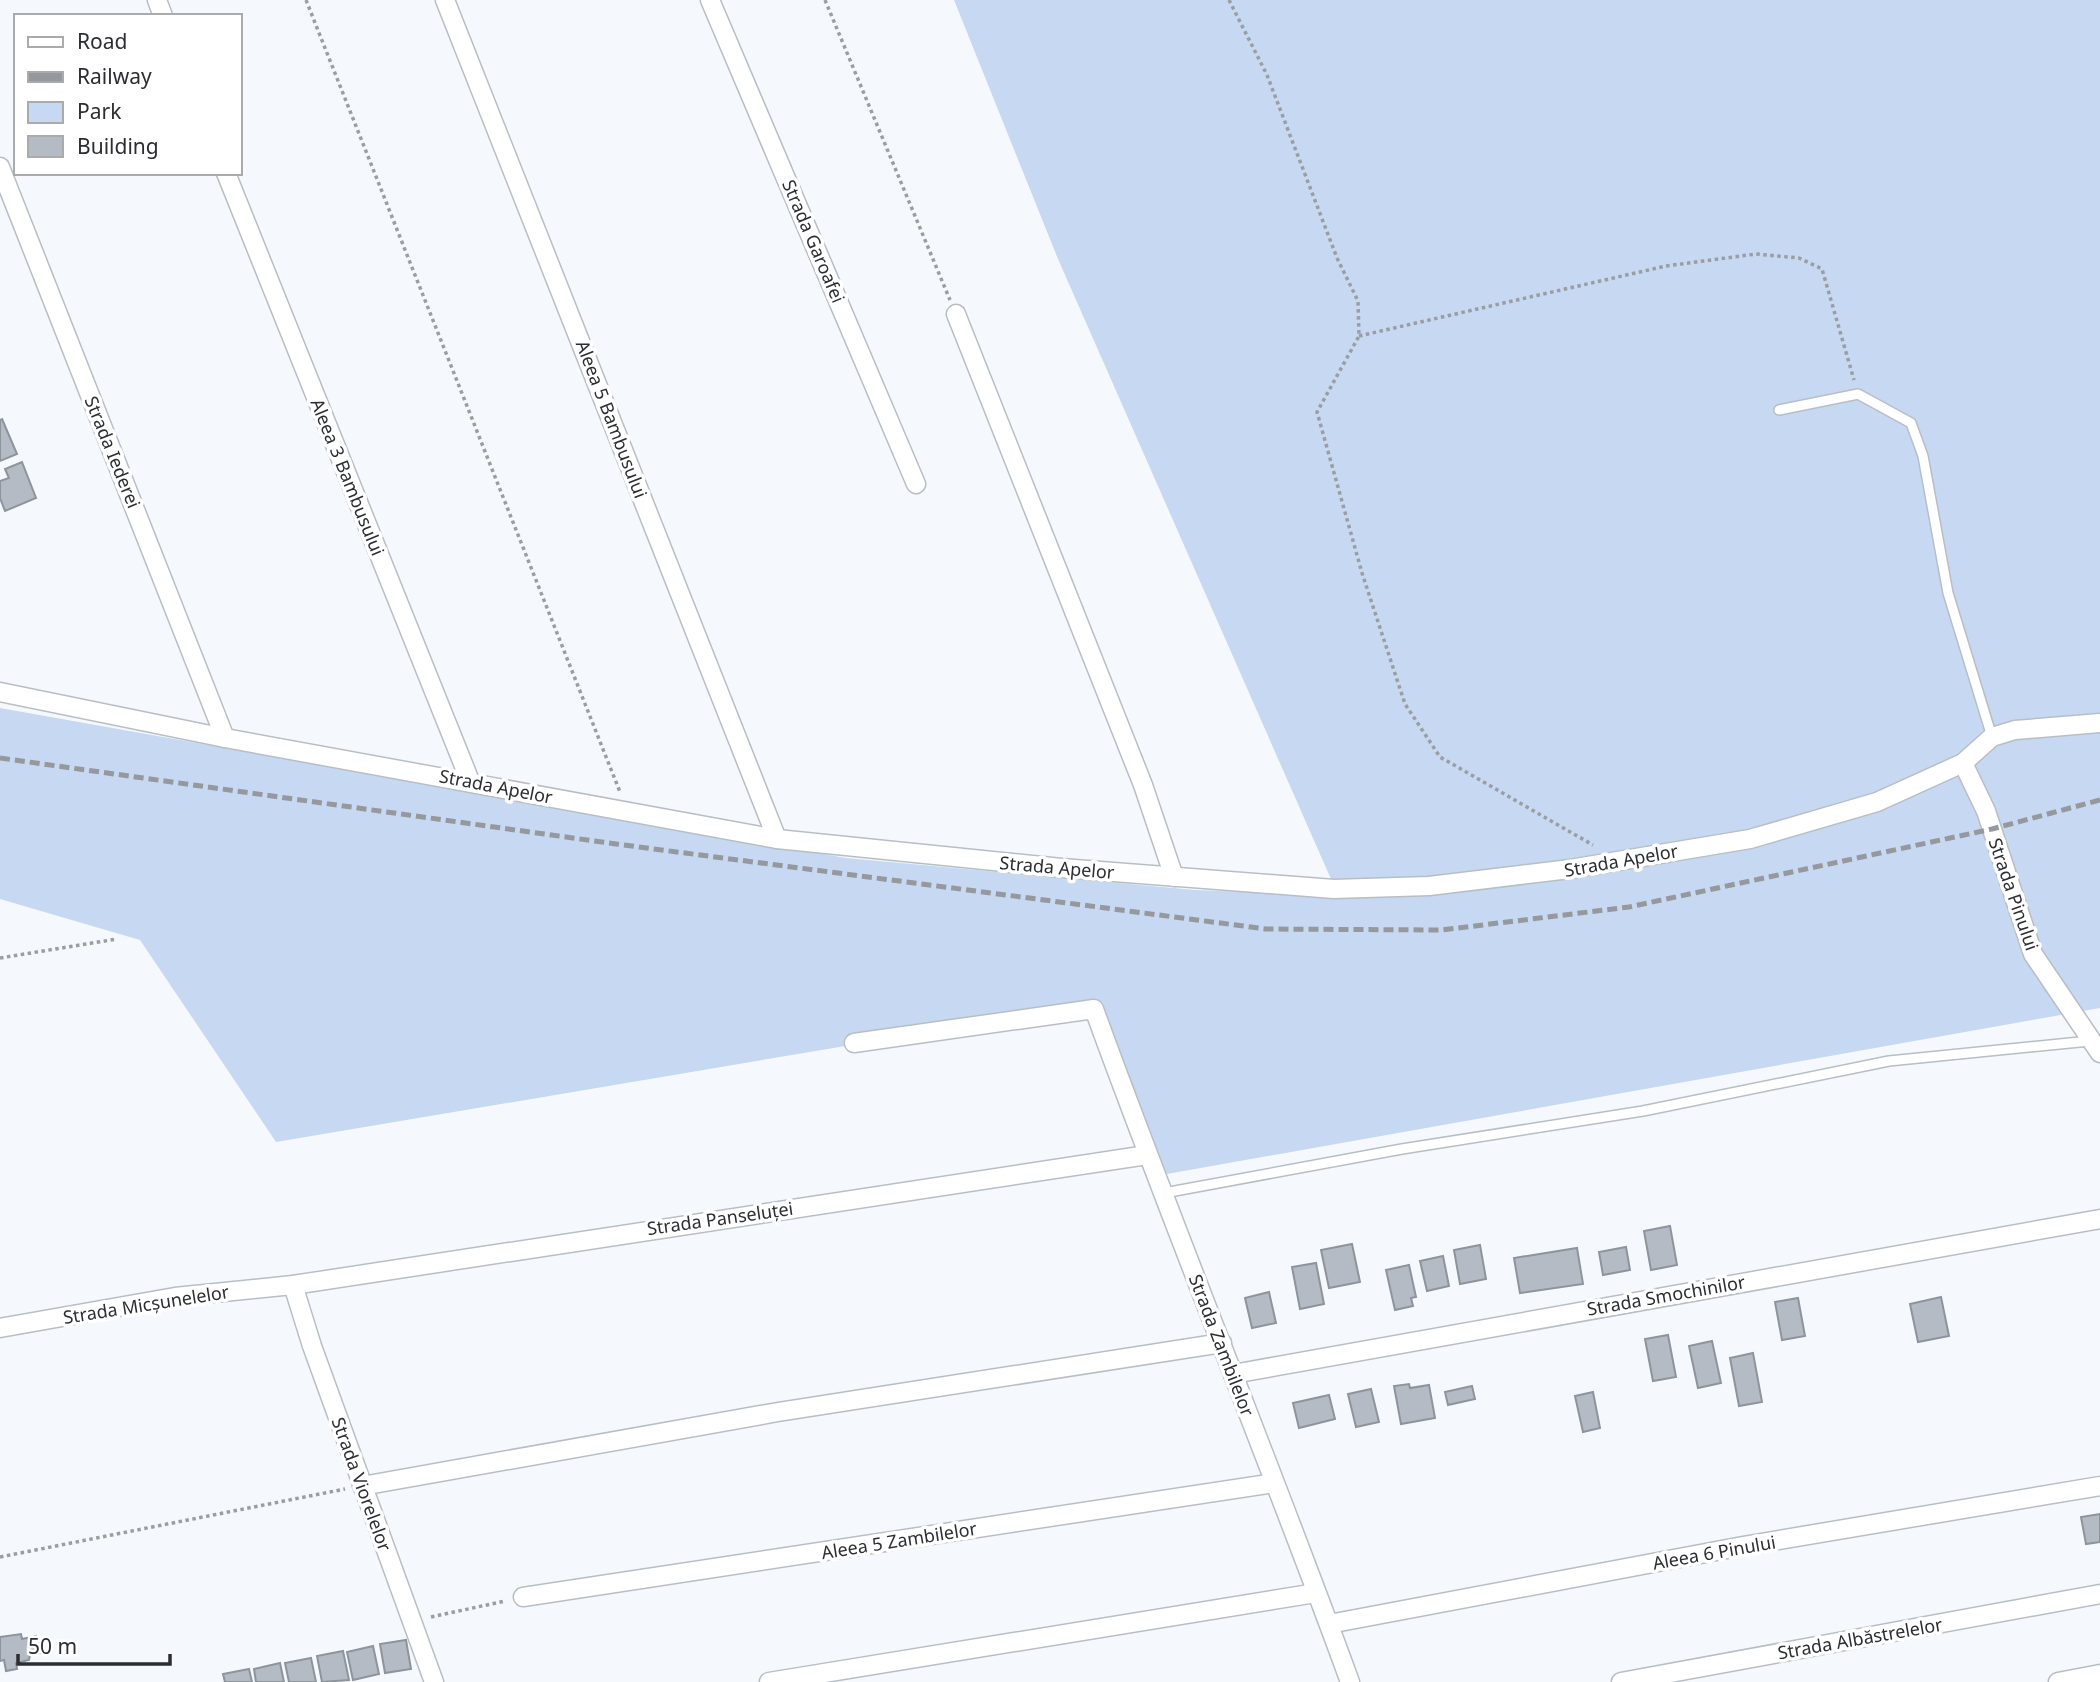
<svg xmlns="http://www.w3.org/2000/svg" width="2100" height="1682" viewBox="0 0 2100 1682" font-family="'Noto Sans',sans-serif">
  <rect width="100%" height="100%" fill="#f5f9fe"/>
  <path fill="#c6d8f2" d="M 954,0 L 2100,0 L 2100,1008 L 1167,1174 L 1083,1006 L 276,1142 L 140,940 L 0,899 L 0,708 L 846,858 L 1195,890 L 1338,895 L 1058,259 Z"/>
  <g fill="#b5bbc4" stroke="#8e949c" stroke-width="2">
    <path d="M 2,419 L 17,454 L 0,461 L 0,420 Z"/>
    <path d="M 22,462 L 36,498 L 5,511 L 0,498 L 0,481 L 9,478 L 5,469 Z"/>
    <path d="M 1670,1226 L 1677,1265 L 1651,1270 L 1644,1231 Z"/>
    <path d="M 1352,1244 L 1360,1282 L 1329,1288 L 1321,1250 Z"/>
    <path d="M 1480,1245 L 1486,1279 L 1460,1284 L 1454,1250 Z"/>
    <path d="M 1626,1247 L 1630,1270 L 1603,1275 L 1599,1252 Z"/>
    <path d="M 1577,1248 L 1583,1284 L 1520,1293 L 1514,1258 Z"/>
    <path d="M 1443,1256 L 1449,1286 L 1427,1291 L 1420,1261 Z"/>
    <path d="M 1316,1263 L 1324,1304 L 1300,1309 L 1292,1267 Z"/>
    <path d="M 1409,1265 L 1416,1297 L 1411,1298 L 1413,1306 L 1395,1310 L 1386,1270 Z"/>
    <path d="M 1269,1292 L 1276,1323 L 1252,1328 L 1245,1298 Z"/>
    <path d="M 1941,1297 L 1949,1336 L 1918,1342 L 1910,1304 Z"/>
    <path d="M 1798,1298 L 1805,1336 L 1782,1340 L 1775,1302 Z"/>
    <path d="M 1668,1335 L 1676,1377 L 1653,1381 L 1645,1339 Z"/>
    <path d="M 1712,1341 L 1721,1383 L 1698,1388 L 1689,1346 Z"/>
    <path d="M 1753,1353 L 1762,1402 L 1739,1406 L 1730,1358 Z"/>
    <path d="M 1409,1384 L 1410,1388 L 1429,1385 L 1435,1418 L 1401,1424 L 1394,1386 Z"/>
    <path d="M 1472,1386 L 1475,1399 L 1448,1405 L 1445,1392 Z"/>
    <path d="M 1371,1389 L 1379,1422 L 1356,1427 L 1348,1394 Z"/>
    <path d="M 1593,1392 L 1600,1428 L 1583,1432 L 1575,1396 Z"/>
    <path d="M 1329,1395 L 1335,1419 L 1299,1428 L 1293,1403 Z"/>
    <path d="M 2100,1514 L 2100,1542 L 2086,1544 L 2081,1517 Z"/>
    <path d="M 21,1634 L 22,1639 L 36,1636 L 40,1653 L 30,1655 L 29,1660 L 16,1663 L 17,1669 L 6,1671 L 4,1660 L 0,1661 L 0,1637 Z"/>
    <path d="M 406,1640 L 411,1669 L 385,1673 L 380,1644 Z"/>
    <path d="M 373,1646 L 379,1674 L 353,1680 L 347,1652 Z"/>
    <path d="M 343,1651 L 349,1680 L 322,1682 L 317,1656 Z"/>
    <path d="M 311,1658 L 316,1682 L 289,1682 L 285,1663 Z"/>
    <path d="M 280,1663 L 284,1682 L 256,1682 L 254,1669 Z"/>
    <path d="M 249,1669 L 252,1682 L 225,1682 L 223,1674 Z"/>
  </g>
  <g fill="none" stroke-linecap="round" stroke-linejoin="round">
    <g stroke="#b8bec6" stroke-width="12">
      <g id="service">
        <path d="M 1779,410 L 1858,394 L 1911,423 L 1923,456 L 1948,593 L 1992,737"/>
        <path d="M 1164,1193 L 1402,1149 L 1643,1111 L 1889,1061 L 2090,1041"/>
      </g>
    </g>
    <g stroke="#b8bec6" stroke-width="21">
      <g id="minor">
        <path d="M 157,0 L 163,16"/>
        <path d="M 445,0 L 777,839"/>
        <path d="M 710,0 L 916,484"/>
        <path d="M 0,167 L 225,738"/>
        <path d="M 226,173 L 470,781"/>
        <path d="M 956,314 L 1143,785 L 1174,877"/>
        <path d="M 0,692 L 225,738 L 777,839 L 1062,868 L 1334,889 L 1429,886 L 1570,869 L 1750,839 L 1877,802 L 1963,763 L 1992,737 L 2015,730 L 2100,723"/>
        <path d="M 1963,763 L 1986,811 L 2033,954 L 2100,1053"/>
        <path d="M 854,1043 L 1094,1009 C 1176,1235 1268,1457 1350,1682"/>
        <path d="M 293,1285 L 312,1346 L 434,1682"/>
        <path d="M 0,1328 L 175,1297 L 293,1285 L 1147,1155"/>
        <path d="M 1233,1374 L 2100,1219"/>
        <path d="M 362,1486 L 778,1412 L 1222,1343"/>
        <path d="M 523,1597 L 1274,1483"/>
        <path d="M 1329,1624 L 1743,1546 L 2100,1486"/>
        <path d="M 769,1682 L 1316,1593"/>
        <path d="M 1621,1682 L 2100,1594"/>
        <path d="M 2058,1682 L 2100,1674"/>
      </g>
    </g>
    <g stroke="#9a9da2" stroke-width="3.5" stroke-dasharray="3.5 3.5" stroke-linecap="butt">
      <path d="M 306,0 L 620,792"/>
      <path d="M 825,0 L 950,300"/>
      <path d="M 1229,0 L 1267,75 L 1337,258 L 1358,301 L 1359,336 L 1317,412 L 1362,573 L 1405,704 L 1440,757 L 1593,845"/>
      <path d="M 1359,336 L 1666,266 L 1756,254 L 1799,258 L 1822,269 L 1854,380"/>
      <path d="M 0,958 L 117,939"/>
      <path d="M 0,1557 L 345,1489"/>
      <path d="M 431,1617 L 505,1601"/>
    </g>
    <use href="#service" stroke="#fff" stroke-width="9"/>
    <use href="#minor" stroke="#fff" stroke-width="18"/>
    <path stroke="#95989c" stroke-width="5" stroke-dasharray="10 5" stroke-linecap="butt" d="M 0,758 L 616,844 L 1266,929 L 1442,930 L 1629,907 L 1992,829 L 2100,800"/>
  </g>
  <g text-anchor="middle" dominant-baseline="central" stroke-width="7" stroke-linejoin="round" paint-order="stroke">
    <g font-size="18" fill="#2b2d31" stroke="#fff">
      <text transform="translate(814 241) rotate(67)">Strada Garoafei</text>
      <text transform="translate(612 419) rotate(69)">Aleea 5 Bambusului</text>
      <text transform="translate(113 452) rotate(68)">Strada Iederei</text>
      <text transform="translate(348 477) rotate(68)">Aleea 3 Bambusului</text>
      <text transform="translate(496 786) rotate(11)">Strada Apelor</text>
      <text transform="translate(1621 860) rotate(-10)">Strada Apelor</text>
      <text transform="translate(1057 867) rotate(5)">Strada Apelor</text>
      <text transform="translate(2014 894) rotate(71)">Strada Pinului</text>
      <text transform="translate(720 1218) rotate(-8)">Strada Panseluței</text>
      <text transform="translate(1666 1295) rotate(-10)">Strada Smochinilor</text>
      <text transform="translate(146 1304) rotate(-9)">Strada Micșunelelor</text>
      <text transform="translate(1222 1345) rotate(69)">Strada Zambilelor</text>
      <text transform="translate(362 1484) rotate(70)">Strada Viorelelor</text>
      <text transform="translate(899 1540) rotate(-9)">Aleea 5 Zambilelor</text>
      <text transform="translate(1714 1552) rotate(-10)">Aleea 6 Pinului</text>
      <text transform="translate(1860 1638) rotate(-10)">Strada Albăstrelelor</text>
    </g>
  </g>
  <rect x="14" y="14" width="228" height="161" fill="#ffffff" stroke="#aaabad" stroke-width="2"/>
  <rect x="28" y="37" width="35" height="10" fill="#ffffff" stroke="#aaabad" stroke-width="2"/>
  <text x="77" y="49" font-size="21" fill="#2b2d31">Road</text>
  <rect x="28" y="72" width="35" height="10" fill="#95989c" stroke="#aaabad" stroke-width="2"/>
  <text x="77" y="84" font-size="21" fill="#2b2d31">Railway</text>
  <rect x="28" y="102" width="35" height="21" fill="#c6d8f2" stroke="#aaabad" stroke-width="2"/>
  <text x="77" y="119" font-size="21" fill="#2b2d31">Park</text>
  <rect x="28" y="136" width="35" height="21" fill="#b5bbc4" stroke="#aaabad" stroke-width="2"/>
  <text x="77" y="154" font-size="21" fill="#2b2d31">Building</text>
  <path d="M18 1654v10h152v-10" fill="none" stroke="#2b2d31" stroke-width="3.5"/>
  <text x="28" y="1654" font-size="21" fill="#2b2d31" stroke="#ffffff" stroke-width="5" paint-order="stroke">50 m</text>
</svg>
